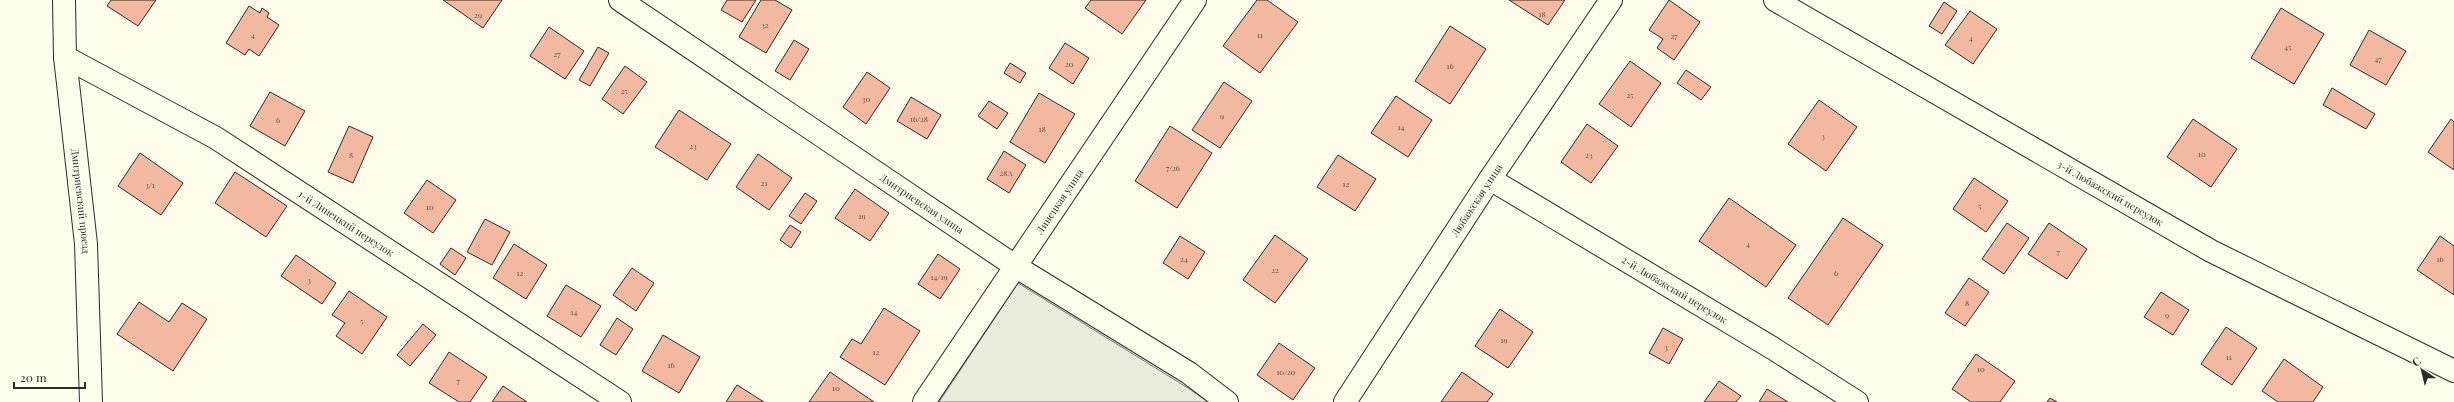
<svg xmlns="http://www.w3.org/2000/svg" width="2454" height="402" viewBox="0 0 2454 402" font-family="'Playfair Display',serif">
  <rect width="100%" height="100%" fill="#fdfbea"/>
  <path fill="#ecebdb" stroke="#74746e" d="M 1018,283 L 1188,388 L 1208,402 L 939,402 Z"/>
  <g fill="#f2b8a0" stroke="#2b2b2b">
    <path d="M 111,0 L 156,0 L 138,26 L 107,6 Z"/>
    <path d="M 443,0 L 502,0 L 483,28 Z"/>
    <path d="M 727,0 L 756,0 L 742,22 L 721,10 Z"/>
    <path d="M 761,0 L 775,0 L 792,10 L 766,53 L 739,37 Z"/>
    <path d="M 1091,0 L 1146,0 L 1122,34 L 1085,8 Z"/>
    <path d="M 1257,0 L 1267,0 L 1298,22 L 1260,73 L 1223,46 Z"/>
    <path d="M 1509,0 L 1565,0 L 1548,25 Z"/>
    <path d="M 1669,0 L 1700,22 L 1674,60 L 1657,48 L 1663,39 L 1649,30 Z"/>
    <path d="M 1944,2 L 1957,11 L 1942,34 L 1929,26 Z"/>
    <path d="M 249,6 L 260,13 L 262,8 L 269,13 L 267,17 L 279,25 L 259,56 L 249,49 L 245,55 L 226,43 Z"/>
    <path d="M 2281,8 L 2324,34 L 2294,84 L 2251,58 Z"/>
    <path d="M 1970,11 L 1997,29 L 1973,64 L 1945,45 Z"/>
    <path d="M 1450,26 L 1486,49 L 1450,104 L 1415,81 Z"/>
    <path d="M 549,27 L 584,51 L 565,79 L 530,56 Z"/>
    <path d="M 2369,30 L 2406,51 L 2386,85 L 2350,65 Z"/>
    <path d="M 794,40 L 809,49 L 790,80 L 775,71 Z"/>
    <path d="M 1065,43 L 1089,58 L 1073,84 L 1049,68 Z"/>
    <path d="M 598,47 L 609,53 L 590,86 L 579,80 Z"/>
    <path d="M 1630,61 L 1661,83 L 1631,127 L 1599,104 Z"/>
    <path d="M 1010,63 L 1026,73 L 1020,83 L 1004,73 Z"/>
    <path d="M 625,66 L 647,82 L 623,114 L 602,99 Z"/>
    <path d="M 1686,70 L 1711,87 L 1701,100 L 1677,83 Z"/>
    <path d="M 867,72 L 890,88 L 866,124 L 843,107 Z"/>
    <path d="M 1224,82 L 1252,101 L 1220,148 L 1192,130 Z"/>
    <path d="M 2332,88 L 2375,114 L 2366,129 L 2323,105 Z"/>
    <path d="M 270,92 L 305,111 L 285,146 L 250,126 Z"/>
    <path d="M 1039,93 L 1075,114 L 1045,163 L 1010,142 Z"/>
    <path d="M 1396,96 L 1432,120 L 1408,157 L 1371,133 Z"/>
    <path d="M 911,97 L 941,115 L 927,139 L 897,121 Z"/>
    <path d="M 1819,100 L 1857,127 L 1826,171 L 1788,144 Z"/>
    <path d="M 989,101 L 1008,113 L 997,129 L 978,116 Z"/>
    <path d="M 679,110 L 731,144 L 707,180 L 655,147 Z"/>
    <path d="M 2193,119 L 2237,149 L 2211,187 L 2167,157 Z"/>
    <path d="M 2451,119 L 2454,122 L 2454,170 L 2428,152 Z"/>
    <path d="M 1587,124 L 1618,146 L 1591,183 L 1561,162 Z"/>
    <path d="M 349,126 L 373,137 L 353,183 L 328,172 Z"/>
    <path d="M 1170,126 L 1212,153 L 1177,208 L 1135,181 Z"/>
    <path d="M 1004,151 L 1026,165 L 1009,193 L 987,179 Z"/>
    <path d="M 140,153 L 183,183 L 161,215 L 118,186 Z"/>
    <path d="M 758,154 L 792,178 L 769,210 L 736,187 Z"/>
    <path d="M 1338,155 L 1376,179 L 1355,211 L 1317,187 Z"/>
    <path d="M 235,172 L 287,206 L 266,237 L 215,203 Z"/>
    <path d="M 1974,178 L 2008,201 L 1986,232 L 1953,209 Z"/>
    <path d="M 427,180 L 456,200 L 433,233 L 404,213 Z"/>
    <path d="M 855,189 L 889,213 L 870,241 L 835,218 Z"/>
    <path d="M 805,193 L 817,201 L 801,224 L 789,216 Z"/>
    <path d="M 1729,198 L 1796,245 L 1766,287 L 1699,241 Z"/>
    <path d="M 1843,218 L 1883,245 L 1828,325 L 1788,298 Z"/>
    <path d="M 485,219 L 510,232 L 492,265 L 467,252 Z"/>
    <path d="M 2007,223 L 2029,238 L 2004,274 L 1982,259 Z"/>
    <path d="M 2049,223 L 2087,249 L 2067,279 L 2028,254 Z"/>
    <path d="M 790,225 L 801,232 L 791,248 L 780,240 Z"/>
    <path d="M 1275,235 L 1308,259 L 1275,303 L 1243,280 Z"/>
    <path d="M 1180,236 L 1205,252 L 1188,279 L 1163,263 Z"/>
    <path d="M 2440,236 L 2454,246 L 2454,295 L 2417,270 Z"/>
    <path d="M 514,244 L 547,265 L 526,299 L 493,278 Z"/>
    <path d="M 451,248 L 466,258 L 455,275 L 440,264 Z"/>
    <path d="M 938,254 L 960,269 L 940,299 L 918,284 Z"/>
    <path d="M 296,255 L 336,283 L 322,304 L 281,276 Z"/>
    <path d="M 632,268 L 654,283 L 636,311 L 613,295 Z"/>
    <path d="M 1969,278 L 1989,292 L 1965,326 L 1945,313 Z"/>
    <path d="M 566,285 L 601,306 L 581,337 L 547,316 Z"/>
    <path d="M 349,291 L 387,317 L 362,354 L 336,336 L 345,323 L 332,315 Z"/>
    <path d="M 2161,292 L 2189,310 L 2173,335 L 2144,317 Z"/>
    <path d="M 139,302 L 169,322 L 182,303 L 207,319 L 173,371 L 117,334 Z"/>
    <path d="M 884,308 L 920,331 L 885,385 L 840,357 L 852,339 L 861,344 Z"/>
    <path d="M 1500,309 L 1533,332 L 1508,368 L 1475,346 Z"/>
    <path d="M 617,318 L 633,329 L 616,355 L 600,345 Z"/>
    <path d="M 423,324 L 436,335 L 410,366 L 397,355 Z"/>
    <path d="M 2226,327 L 2257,348 L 2232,385 L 2201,364 Z"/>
    <path d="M 1663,328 L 1683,339 L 1669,364 L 1649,353 Z"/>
    <path d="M 663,335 L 700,357 L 679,393 L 642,371 Z"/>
    <path d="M 1279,343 L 1315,368 L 1293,400 L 1257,375 Z"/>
    <path d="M 449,352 L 487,377 L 470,402 L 459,402 L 429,383 Z"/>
    <path d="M 1976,354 L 2015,381 L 2000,402 L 1971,402 L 1952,389 Z"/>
    <path d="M 2284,359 L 2323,387 L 2313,402 L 2278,402 L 2262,391 Z"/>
    <path d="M 830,372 L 874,402 L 809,402 Z"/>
    <path d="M 1462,372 L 1493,394 L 1487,402 L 1441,402 Z"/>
    <path d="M 1719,381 L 1741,396 L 1736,402 L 1704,402 Z"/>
    <path d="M 737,385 L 764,402 L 726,402 Z"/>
    <path d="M 503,386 L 527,402 L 492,402 Z"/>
    <path d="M 1767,389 L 1788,402 L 1759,402 Z"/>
    <path d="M 2050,398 L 2057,402 L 2047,402 Z"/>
  </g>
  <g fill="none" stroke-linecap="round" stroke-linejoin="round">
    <g stroke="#2b2b2b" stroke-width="24">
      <g id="minor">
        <path id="s1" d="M 64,0 L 65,57 L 86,244 L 91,402"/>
        <path id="s2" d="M 620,0 L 1015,266 L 1189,373 L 1227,402"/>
        <path id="s3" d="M 1775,0 L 2211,251 L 2454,371"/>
        <path id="s4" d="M 65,57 L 216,138 L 620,402"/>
        <path id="s5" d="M 1490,179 L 1774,349 L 1857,402"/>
        <path id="s6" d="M 924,402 L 1195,0"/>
        <path id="s7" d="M 1345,402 L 1490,179 L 1611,0"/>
      </g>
    </g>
    <use href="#minor" stroke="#fdfbea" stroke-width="22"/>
  </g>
  <g text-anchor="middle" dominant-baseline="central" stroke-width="3" stroke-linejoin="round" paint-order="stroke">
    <g font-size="8" fill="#5d4e48">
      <text x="1542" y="13">18</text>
      <text x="478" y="14">29</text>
      <text x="765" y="24">32</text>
      <text x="253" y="34">4</text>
      <text x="1260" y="34">11</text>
      <text x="1674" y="35">27</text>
      <text x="1971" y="37">4</text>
      <text x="2288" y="46">45</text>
      <text x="557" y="53">27</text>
      <text x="2378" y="58">47</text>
      <text x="1069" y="63">20</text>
      <text x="1450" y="65">16</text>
      <text x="624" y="90">25</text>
      <text x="1630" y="94">25</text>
      <text x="866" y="98">30</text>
      <text x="1222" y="115">9</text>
      <text x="919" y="118">16/28</text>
      <text x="278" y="119">6</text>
      <text x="1401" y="126">14</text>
      <text x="1042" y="128">18</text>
      <text x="1823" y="135">3</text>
      <text x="693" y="145">23</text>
      <text x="2202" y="153">10</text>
      <text x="351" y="154">8</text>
      <text x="1589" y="154">23</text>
      <text x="1173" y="167">7/26</text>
      <text x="1006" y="172">28А</text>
      <text x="764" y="182">21</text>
      <text x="1346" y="183">12</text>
      <text x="150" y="184">3/1</text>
      <text x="1980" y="205">5</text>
      <text x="430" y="206">10</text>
      <text x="862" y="215">19</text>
      <text x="1748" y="243">4</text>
      <text x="2058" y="251">7</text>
      <text x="1184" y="258">24</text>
      <text x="2440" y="258">16</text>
      <text x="1275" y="269">22</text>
      <text x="520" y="272">12</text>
      <text x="1836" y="272">6</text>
      <text x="939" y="276">14/19</text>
      <text x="309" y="279">3</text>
      <text x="1967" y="302">8</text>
      <text x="574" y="311">14</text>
      <text x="2167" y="314">9</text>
      <text x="362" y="320">5</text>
      <text x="1504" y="339">19</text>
      <text x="1666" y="346">3</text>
      <text x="876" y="351">12</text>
      <text x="2229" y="356">11</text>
      <text x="671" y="364">16</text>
      <text x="1981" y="368">10</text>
      <text x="1286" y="371">10/20</text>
      <text x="458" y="380">7</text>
      <text x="836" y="387">10</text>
    </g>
    <g font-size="10" fill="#2b2b2b" stroke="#fdfbea">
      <text stroke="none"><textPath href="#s3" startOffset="387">3-й Любажский переулок</textPath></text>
      <text stroke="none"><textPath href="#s7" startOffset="241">Любажская улица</textPath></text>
      <text stroke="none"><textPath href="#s1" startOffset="202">Дмитриевский проезд</textPath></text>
      <text stroke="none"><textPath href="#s6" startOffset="242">Линецкая улица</textPath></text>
      <text stroke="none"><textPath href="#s2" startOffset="364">Дмитриевская улица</textPath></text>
      <text stroke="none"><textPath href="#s4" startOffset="327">1-й Линецкий переулок</textPath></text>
      <text stroke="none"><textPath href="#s5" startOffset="215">2-й Любажский переулок</textPath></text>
    </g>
  </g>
  <g transform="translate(2422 370) rotate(325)" stroke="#fdfbea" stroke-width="3" paint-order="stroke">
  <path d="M0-3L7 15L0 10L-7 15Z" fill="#2b2b2b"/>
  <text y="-6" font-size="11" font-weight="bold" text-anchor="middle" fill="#2b2b2b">С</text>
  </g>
  <path d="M14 382v6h71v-6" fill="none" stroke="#2b2b2b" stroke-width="2"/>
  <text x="20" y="382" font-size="12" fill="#2b2b2b" stroke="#fdfbea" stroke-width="3" paint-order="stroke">20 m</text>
</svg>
